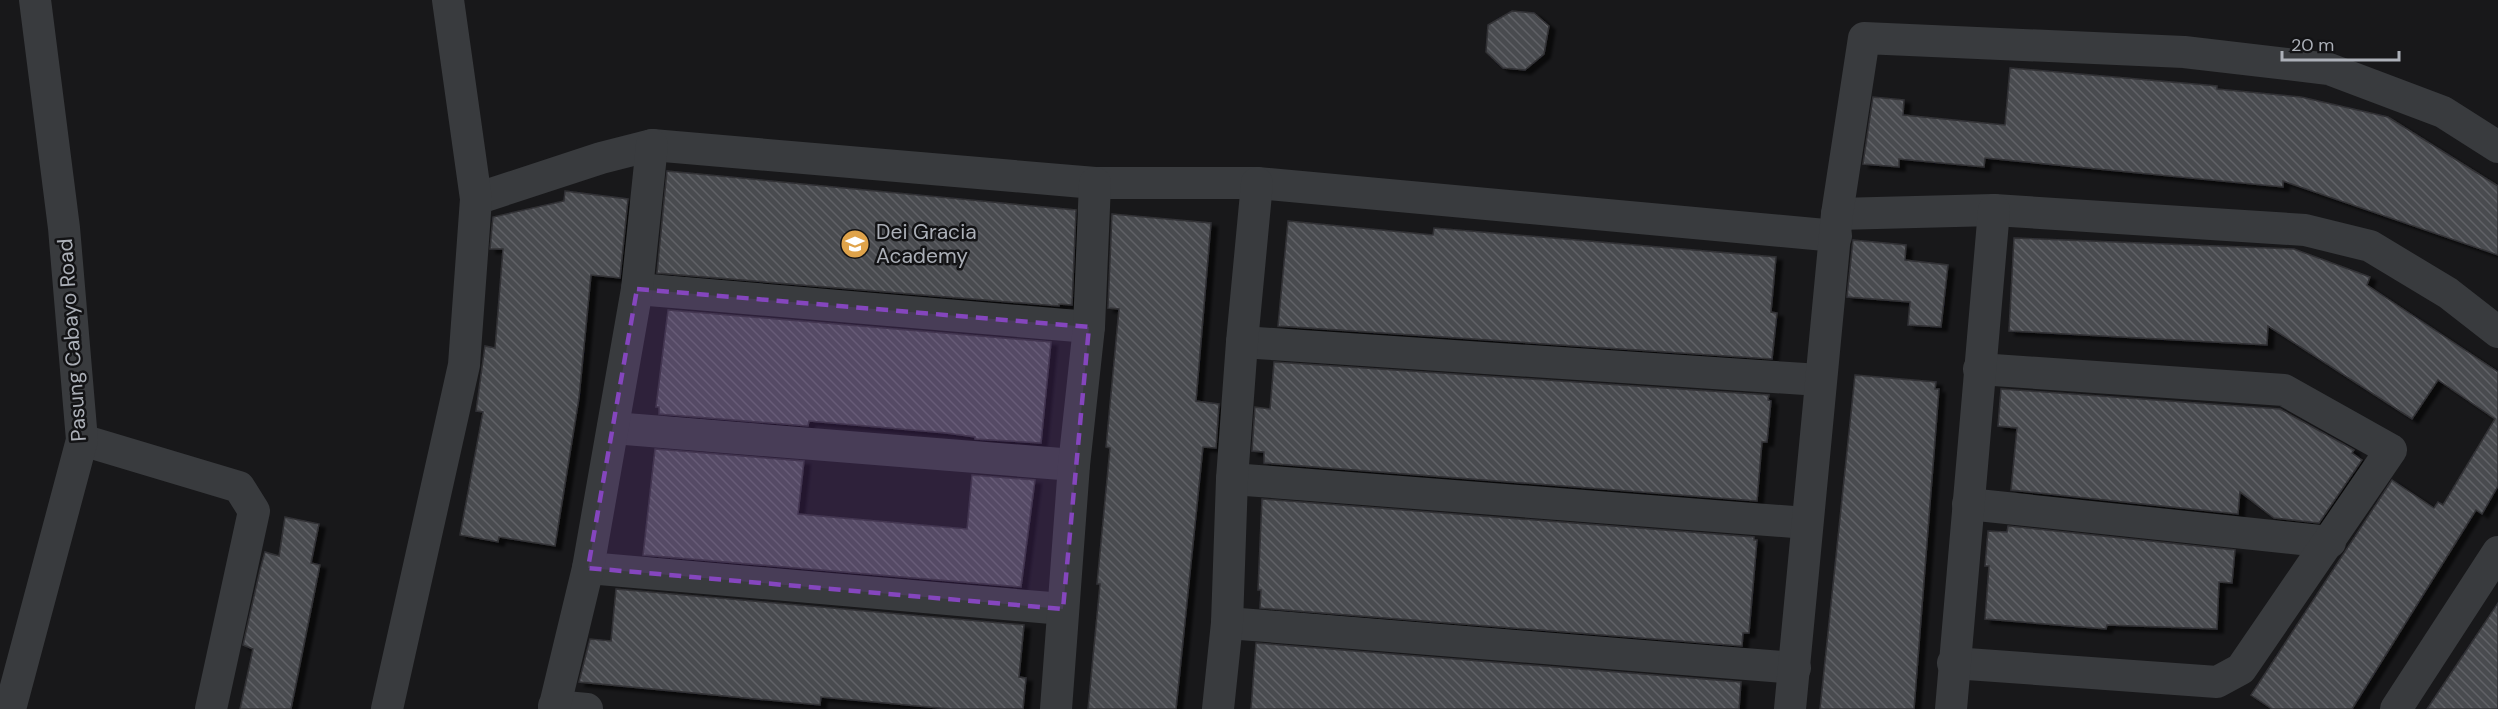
<svg xmlns="http://www.w3.org/2000/svg" width="2498" height="709" viewBox="0 0 2498 709" font-family="'DM Sans',sans-serif">
  <defs>
    <pattern id="building-back-hatch" width="6" height="6" patternUnits="userSpaceOnUse" patternTransform="scale(1.5)"><rect width="6" height="6" fill="#4a4b4f"/><path d="M-1 5l2 2M0 0l6 6M5-1l2 2" fill="none" stroke="#616266"/></pattern>
    <filter id="shadow"><feDropShadow dx="6" dy="4" stdDeviation="1.5" flood-color="#0009"/></filter>
  </defs>
  <rect width="100%" height="100%" fill="#18181a"/>
  <g fill="url(#building-back-hatch)" stroke="#323236" stroke-width="1.5" filter="url(#shadow)">
    <path d="M 1512,11 L 1534,13 L 1549,26 L 1544,54 L 1525,70 L 1503,68 L 1486,52 L 1488,25 Z"/>
    <path d="M 2010,68 L 2217,86 L 2217,89 L 2301,97 L 2388,117 L 2498,186 L 2498,255 L 2283,181 L 2283,187 L 1985,158 L 1984,167 L 1899,159 L 1899,167 L 1863,164 L 1873,97 L 1904,100 L 1903,115 L 2005,125 Z"/>
    <path d="M 667,171 L 1076,210 L 1072,305 L 1059,304 L 1059,306 L 657,273 Z"/>
    <path d="M 565,191 L 628,199 L 620,278 L 591,275 L 579,398 L 555,546 L 499,537 L 498,542 L 460,535 L 483,412 L 476,411 L 485,346 L 495,348 L 503,249 L 490,249 L 493,217 L 564,201 Z"/>
    <path d="M 1112,214 L 1211,223 L 1196,401 L 1219,404 L 1216,448 L 1203,447 L 1176,709 L 1088,709 L 1100,584 L 1097,584 L 1110,448 L 1106,447 L 1119,309 L 1108,308 Z"/>
    <path d="M 1288,221 L 1433,235 L 1434,228 L 1776,257 L 1771,312 L 1777,313 L 1772,359 L 1278,326 Z"/>
    <path d="M 2014,238 L 2294,249 L 2370,277 L 2367,285 L 2498,372 L 2498,486 L 2482,514 L 2476,510 L 2352,709 L 2272,709 L 2251,695 L 2392,480 L 2434,508 L 2438,502 L 2443,505 L 2495,419 L 2438,380 L 2412,419 L 2268,326 L 2267,345 L 2009,331 Z"/>
    <path d="M 1853,240 L 1906,245 L 1905,260 L 1948,265 L 1941,327 L 1908,325 L 1910,302 L 1847,297 Z"/>
    <path d="M 668,310 L 1051,342 L 1041,443 L 975,439 L 975,437 L 946,433 L 809,421 L 808,426 L 659,414 L 659,407 L 656,407 Z"/>
    <path d="M 1274,362 L 1769,395 L 1768,400 L 1771,401 L 1767,442 L 1762,442 L 1757,501 L 1264,463 L 1264,452 L 1252,451 L 1255,407 L 1270,409 Z"/>
    <path d="M 1855,375 L 1936,382 L 1935,389 L 1939,389 L 1914,709 L 1820,709 Z"/>
    <path d="M 2001,389 L 2280,409 L 2354,450 L 2352,453 L 2362,460 L 2319,523 L 2274,518 L 2240,492 L 2238,514 L 2011,490 L 2017,428 L 1998,426 Z"/>
    <path d="M 655,449 L 804,461 L 798,514 L 967,529 L 972,475 L 1035,480 L 1021,587 L 643,555 Z"/>
    <path d="M 1262,499 L 1754,537 L 1754,540 L 1757,540 L 1749,633 L 1743,633 L 1742,646 L 1260,608 L 1261,590 L 1258,590 Z"/>
    <path d="M 285,517 L 319,524 L 311,563 L 320,565 L 291,709 L 240,709 L 253,649 L 243,645 L 260,570 L 265,552 L 279,556 Z"/>
    <path d="M 2008,526 L 2235,550 L 2232,583 L 2219,582 L 2217,629 L 2107,625 L 2106,629 L 1985,619 L 1989,566 L 1985,566 L 1988,531 L 2007,532 Z"/>
    <path d="M 616,589 L 1024,625 L 1019,677 L 1026,678 L 1023,709 L 950,709 L 821,697 L 820,705 L 579,682 L 590,639 L 611,641 Z"/>
    <path d="M 2498,603 L 2498,709 L 2427,709 L 2470,645 Z"/>
    <path d="M 1256,643 L 1741,682 L 1739,709 L 1251,709 Z"/>
  </g>
  <g fill="none" stroke-linecap="round" stroke-linejoin="round">
    <g stroke="#393b3e" stroke-width="32">
      <path d="M 476,199 L 601,158 L 652,145 L 1095,183 L 1257,183 L 1836,236"/>
      <path d="M 1837,214 L 1994,210 L 2305,230 L 2370,246 L 2448,293 L 2498,332"/>
      <path d="M 637,289 L 1089,327"/>
      <path d="M 1242,342 L 1820,380"/>
      <path d="M 613,428 L 1074,465"/>
      <path d="M 82,440 L 239,487 L 254,511 L 211,709"/>
      <path d="M 1232,479 L 1807,523"/>
      <path d="M 1968,504 L 2330,542"/>
      <path d="M 588,568 L 1063,609"/>
      <path d="M 1227,623 L 1795,668"/>
      <path d="M 1953,663 L 2217,682 L 2241,669 L 2391,450 L 2284,390 L 1979,369"/>
      <path d="M 554,706 L 587,709"/>
      <path d="M 10,709 L 82,440 L 64,228 L 35,0"/>
      <path d="M 387,709 L 464,365 L 476,199 L 448,0"/>
      <path d="M 554,709 L 588,568 L 637,289 L 652,145"/>
      <path d="M 1056,709 L 1074,465 L 1089,327 L 1095,183"/>
      <path d="M 1218,709 L 1227,623 L 1232,479 L 1242,342 L 1257,183"/>
      <path d="M 1790,709 L 1837,214 L 1864,38 L 2184,52 L 2329,69 L 2443,112 L 2498,147"/>
      <path d="M 1951,709 L 1994,210"/>
      <path d="M 2396,709 L 2498,552"/>
    </g>
  </g>
  <path fill="#8546be" fill-opacity="0.2" stroke="#8546be" stroke-width="4.5" stroke-dasharray="12 8" stroke-linejoin="round" d="M 637,289 L 1089,327 L 1063,609 L 588,568 Z"/>
  <defs>
    <g id="school-disc" transform="scale(1.5)"><circle r="9.5" fill="#dfa34a" stroke="#131315"/><path d="M0-5L7-2L0 1L-7-2ZM-4 1L0 2.5L4 1V4Q0 6-4 4Z" fill="#fff"/></g>
  </defs>
  <g fill-rule="evenodd">
    <use href="#school-disc" x="855" y="244"/>
  </g>
  <g text-anchor="middle" dominant-baseline="central" stroke-width="5" stroke-linejoin="round" paint-order="stroke">
    <g font-size="21" fill="#acb0b8" stroke="#131315" text-anchor="start">
      <text x="876" y="232">Dei Gracia<tspan x="876" dy="24">Academy</tspan></text>
    </g>
    <g font-size="21" fill="#acb0b8" stroke="#131315">
      <text transform="translate(72 340) rotate(-94)">Pasung Cabayo Road</text>
    </g>
  </g>
  <path d="M2282 51v9h117v-9" fill="none" stroke="#acb0b8" stroke-width="3"/>
  <text x="2291" y="51" font-size="18" fill="#acb0b8" stroke="#131315" stroke-width="4.5" paint-order="stroke">20 m</text>
</svg>
